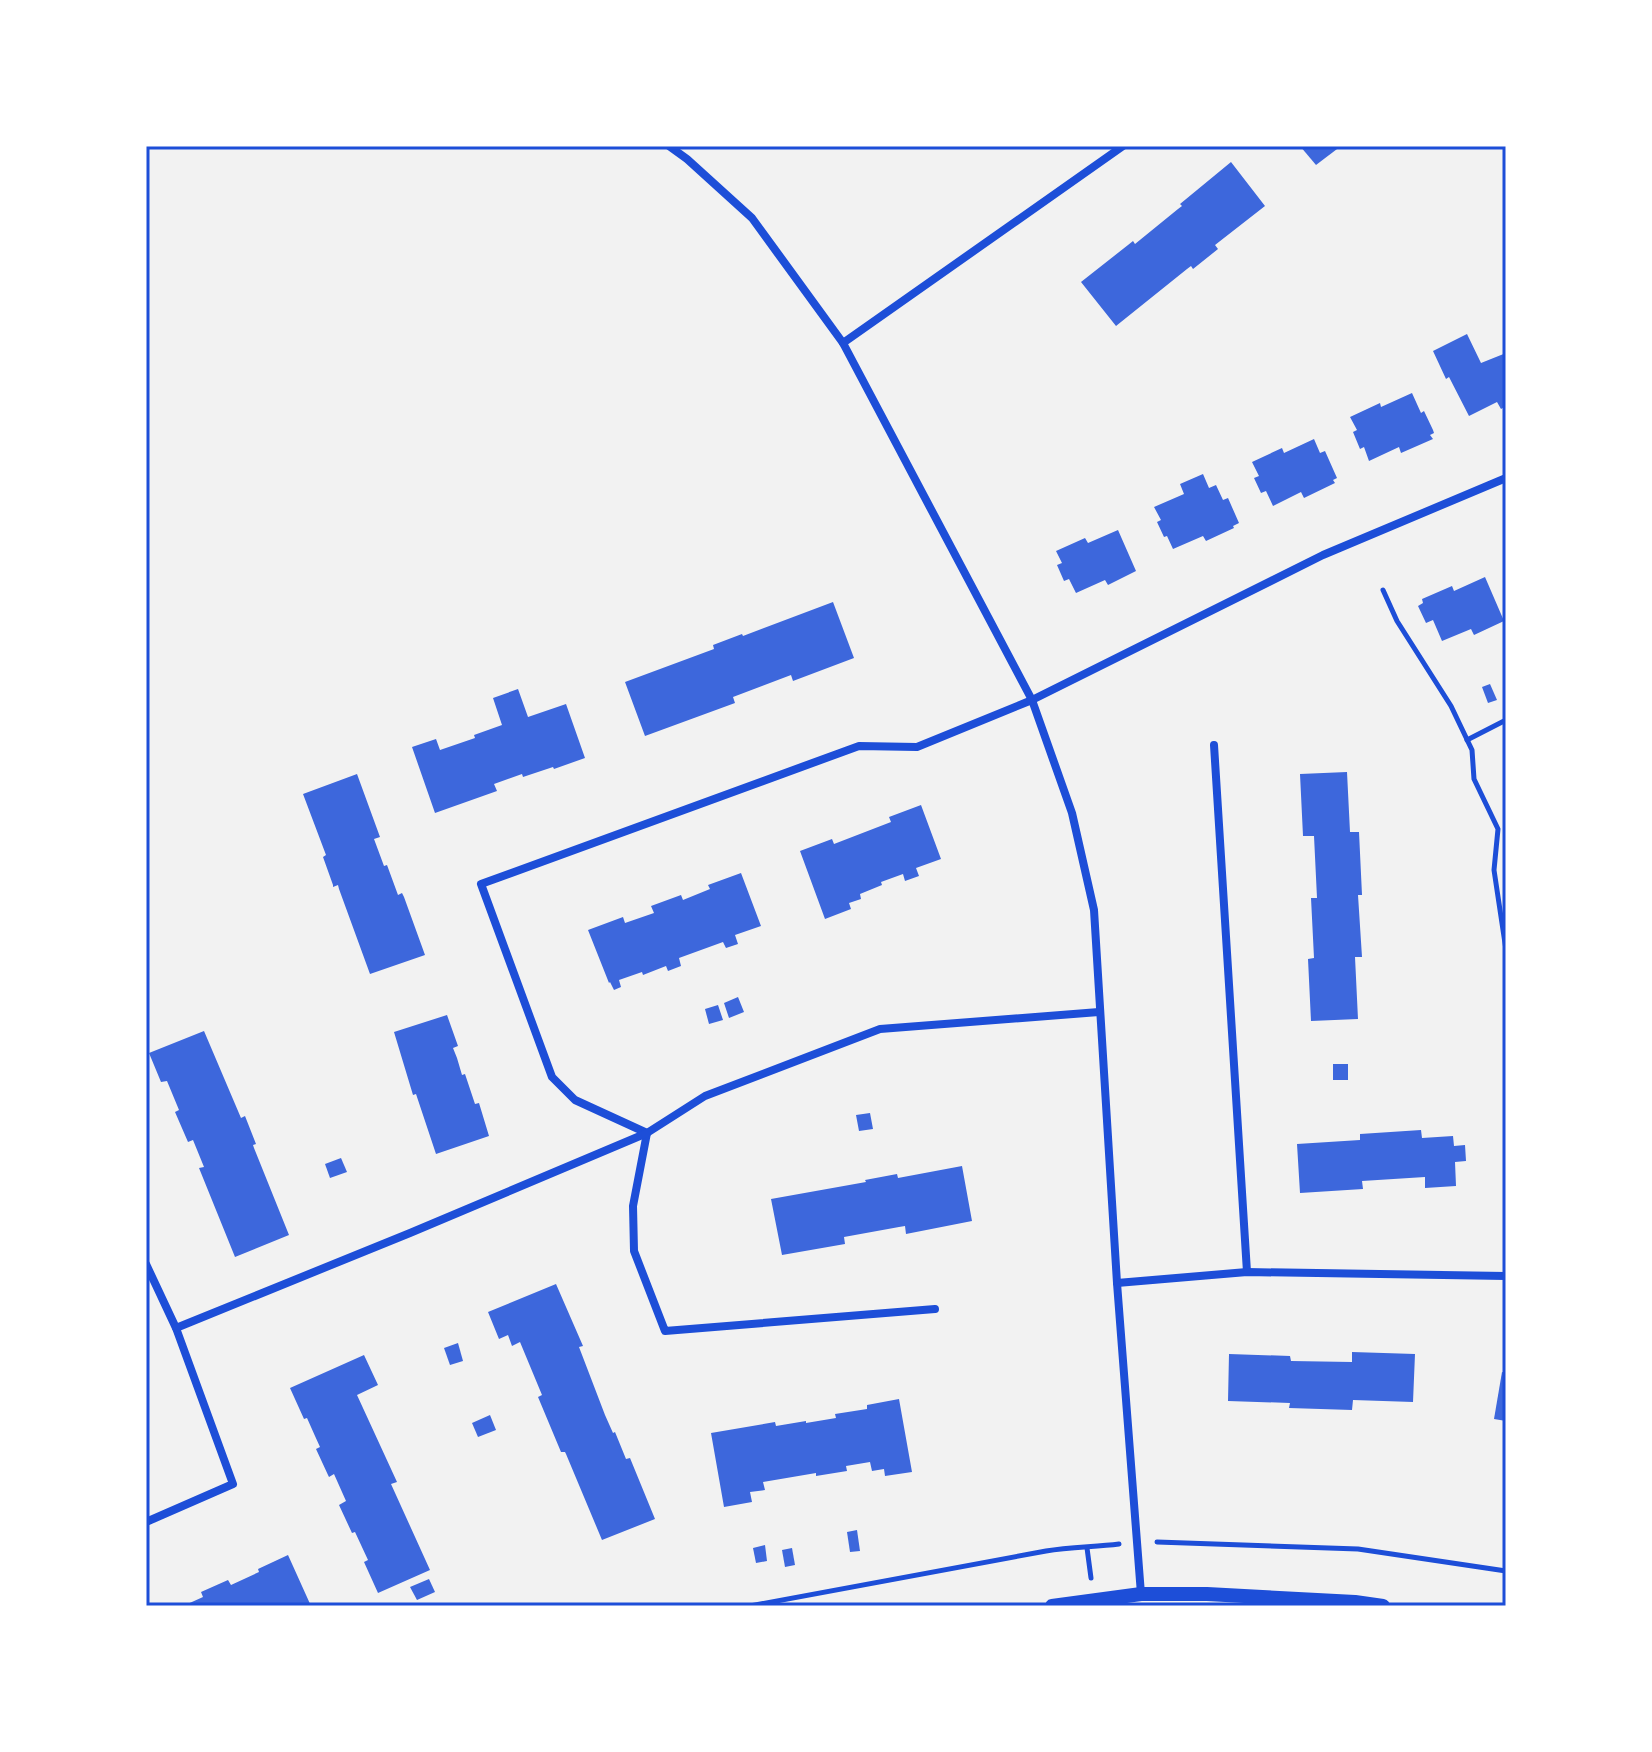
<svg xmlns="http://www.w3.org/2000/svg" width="1652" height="1752" viewBox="0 0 1652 1752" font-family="'Roboto Condensed',sans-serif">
  <rect width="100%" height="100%" fill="#f2f2f2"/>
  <g fill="#3d67dc">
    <path d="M 1300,146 L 1341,146 L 1316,165 Z"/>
    <path d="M 1231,162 L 1265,206 L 1215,245 L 1218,249 L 1193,269 L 1191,266 L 1187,269 L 1116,326 L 1081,282 L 1128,245 L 1133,241 L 1135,244 L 1178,209 L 1182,206 L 1180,204 Z"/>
    <path d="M 1467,334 L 1481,363 L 1506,353 L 1506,406 L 1501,409 L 1497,402 L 1469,416 L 1449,377 L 1446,379 L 1433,351 Z"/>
    <path d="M 1412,393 L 1421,413 L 1424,411 L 1433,430 L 1434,433 L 1430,435 L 1433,439 L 1401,453 L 1399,447 L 1369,461 L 1364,447 L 1360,449 L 1353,432 L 1357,430 L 1350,417 L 1380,403 L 1381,407 Z"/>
    <path d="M 1314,439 L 1320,453 L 1325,451 L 1337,478 L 1333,480 L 1335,483 L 1304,498 L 1301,492 L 1273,506 L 1266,491 L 1261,493 L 1254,478 L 1259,476 L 1252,462 L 1282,448 L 1284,453 Z"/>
    <path d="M 1203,474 L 1209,488 L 1216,485 L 1223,500 L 1228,498 L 1239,523 L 1233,526 L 1234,528 L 1206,541 L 1203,536 L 1173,549 L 1167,536 L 1164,537 L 1157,522 L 1161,520 L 1154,507 L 1184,494 L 1180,484 Z"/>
    <path d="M 1118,530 L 1136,571 L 1108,585 L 1105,580 L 1076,593 L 1069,579 L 1064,581 L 1057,565 L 1062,563 L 1056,551 L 1085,538 L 1088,543 Z"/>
    <path d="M 1485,577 L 1504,621 L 1474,635 L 1471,629 L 1442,641 L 1433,620 L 1426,623 L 1418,606 L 1423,603 L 1422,599 L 1452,586 L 1454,591 Z"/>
    <path d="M 833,602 L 854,658 L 793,681 L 791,675 L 733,697 L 735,703 L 645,736 L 625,682 L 714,649 L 713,645 L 742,634 L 743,636 Z"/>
    <path d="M 1490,684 L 1497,700 L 1488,703 L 1482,687 Z"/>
    <path d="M 518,689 L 528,717 L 566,704 L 585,758 L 554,769 L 553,767 L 523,777 L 522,774 L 494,784 L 497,791 L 435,813 L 412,747 L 436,739 L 440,750 L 475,738 L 474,735 L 502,725 L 493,698 Z"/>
    <path d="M 1347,772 L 1350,832 L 1359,832 L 1362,895 L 1358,895 L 1362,957 L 1355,957 L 1358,1019 L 1311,1021 L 1308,959 L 1314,958 L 1311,898 L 1317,898 L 1314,836 L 1303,836 L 1300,774 Z"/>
    <path d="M 357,774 L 380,837 L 374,839 L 384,866 L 387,865 L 398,895 L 402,893 L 404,897 L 425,955 L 370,974 L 339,889 L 338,885 L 333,887 L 333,885 L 323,857 L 326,855 L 303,794 Z"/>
    <path d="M 921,805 L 941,859 L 916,868 L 919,876 L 905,881 L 903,874 L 881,882 L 882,885 L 860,894 L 861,899 L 849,903 L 851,909 L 825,919 L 800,851 L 832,839 L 834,844 L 891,822 L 889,817 Z"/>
    <path d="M 741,873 L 761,926 L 735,935 L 738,944 L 726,948 L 723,942 L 679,958 L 681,966 L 668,971 L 666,966 L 643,975 L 642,972 L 619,980 L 621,987 L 614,990 L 610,982 L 609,983 L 588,930 L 623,917 L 625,923 L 654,913 L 651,906 L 681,895 L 683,900 L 710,889 L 708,885 Z"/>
    <path d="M 738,997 L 744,1012 L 729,1018 L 724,1003 Z"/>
    <path d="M 718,1005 L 723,1020 L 709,1024 L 705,1009 Z"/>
    <path d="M 447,1015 L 458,1046 L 453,1048 L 457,1058 L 462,1075 L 465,1074 L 475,1104 L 479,1103 L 489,1136 L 436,1154 L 416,1094 L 413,1095 L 394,1032 Z"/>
    <path d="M 204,1031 L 241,1118 L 245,1116 L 256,1144 L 253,1145 L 254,1148 L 289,1235 L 235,1257 L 199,1168 L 204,1167 L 193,1140 L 188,1142 L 175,1112 L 179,1110 L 167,1081 L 161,1082 L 149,1053 Z"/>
    <rect x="1333" y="1064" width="15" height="16"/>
    <path d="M 870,1113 L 873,1129 L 859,1131 L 856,1115 Z"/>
    <path d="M 1421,1130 L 1422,1138 L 1453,1136 L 1454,1146 L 1465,1145 L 1466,1161 L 1455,1162 L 1456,1186 L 1425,1188 L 1425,1177 L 1362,1181 L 1363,1189 L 1300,1193 L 1297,1144 L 1360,1140 L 1360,1134 Z"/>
    <path d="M 341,1158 L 347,1172 L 330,1178 L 325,1164 Z"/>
    <path d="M 962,1166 L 972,1221 L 906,1234 L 905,1226 L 899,1227 L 844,1237 L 845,1244 L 782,1255 L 771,1199 L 866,1182 L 865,1180 L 897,1174 L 898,1178 Z"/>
    <path d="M 556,1284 L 583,1346 L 579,1347 L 605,1415 L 613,1433 L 615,1432 L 626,1459 L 630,1458 L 655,1519 L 602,1540 L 566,1454 L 565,1452 L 561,1452 L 538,1397 L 542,1395 L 520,1342 L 512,1346 L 508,1335 L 499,1339 L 488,1312 Z"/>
    <path d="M 458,1343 L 463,1361 L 450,1365 L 444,1348 Z"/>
    <path d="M 1352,1352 L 1415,1354 L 1413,1402 L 1353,1400 L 1352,1410 L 1289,1408 L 1290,1403 L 1228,1401 L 1229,1354 L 1290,1356 L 1291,1361 L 1352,1362 Z"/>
    <path d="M 364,1355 L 378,1385 L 357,1395 L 397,1482 L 391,1484 L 430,1570 L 378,1593 L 364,1562 L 368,1560 L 355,1532 L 352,1533 L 339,1505 L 346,1501 L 334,1474 L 329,1477 L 328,1475 L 316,1449 L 320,1447 L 315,1436 L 307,1418 L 304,1419 L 290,1388 Z"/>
    <path d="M 1502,1372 L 1506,1373 L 1506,1421 L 1494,1419 Z"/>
    <path d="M 899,1399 L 912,1472 L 885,1476 L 884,1469 L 872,1471 L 870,1462 L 846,1466 L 847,1471 L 816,1476 L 816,1473 L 763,1482 L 765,1490 L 750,1492 L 752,1502 L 724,1507 L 711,1433 L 775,1422 L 776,1426 L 806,1421 L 806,1423 L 836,1418 L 835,1414 L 867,1409 L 867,1405 Z"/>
    <path d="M 490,1415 L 496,1430 L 478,1437 L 472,1423 Z"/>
    <path d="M 857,1530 L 860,1551 L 850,1552 L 847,1532 Z"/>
    <path d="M 765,1545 L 767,1561 L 756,1563 L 753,1548 Z"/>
    <path d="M 792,1548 L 795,1565 L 785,1567 L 782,1550 Z"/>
    <path d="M 288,1555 L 311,1606 L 183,1606 L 203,1597 L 201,1592 L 228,1580 L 231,1585 L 259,1572 L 258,1569 Z"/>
    <path d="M 429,1579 L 435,1592 L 417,1600 L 410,1587 Z"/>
  </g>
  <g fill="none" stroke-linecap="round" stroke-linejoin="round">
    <g stroke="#1d4ed8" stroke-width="5">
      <path d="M 1383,590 L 1397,621 L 1451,706 L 1472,750 L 1474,779 L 1498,829 L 1494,870 L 1506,950"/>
      <path d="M 1467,740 L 1506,720"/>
      <path d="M 1157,1542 L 1358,1549 L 1506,1571"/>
      <path d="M 1087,1548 L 1091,1578"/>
      <path d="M 750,1606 L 1046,1551 C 1070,1547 1095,1547 1119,1544"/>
    </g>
    <g stroke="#1d4ed8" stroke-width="8">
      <path d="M 669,146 L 687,159 L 752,218 L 843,343 L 1032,700 L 1072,813 L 1094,910 L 1117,1283 L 1141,1594"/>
      <path d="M 843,343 L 1123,146"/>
      <path d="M 1214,745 L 1247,1272"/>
      <path d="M 647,1133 L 575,1100 L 552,1077 L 481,884 L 859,746 L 917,747 L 1032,700 L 1323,555 L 1506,478"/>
      <path d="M 647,1133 L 633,1206 L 634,1251 L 665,1331 L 935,1309"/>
      <path d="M 146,1264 L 176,1328 L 233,1484 L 146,1522"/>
      <path d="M 1117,1283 L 1247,1272 L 1506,1276"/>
      <path d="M 176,1328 L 410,1233 L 647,1133 L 705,1096 L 880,1029 L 1099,1012"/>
    </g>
    <path stroke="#1d4ed8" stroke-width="14" d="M 1052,1606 L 1141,1594 L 1207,1594 L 1355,1602 L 1383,1606"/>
  </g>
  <rect width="1652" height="1752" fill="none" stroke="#ffffff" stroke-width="296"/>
  <rect x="148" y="148" width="1356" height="1456" fill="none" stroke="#1d4ed8" stroke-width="3"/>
</svg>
